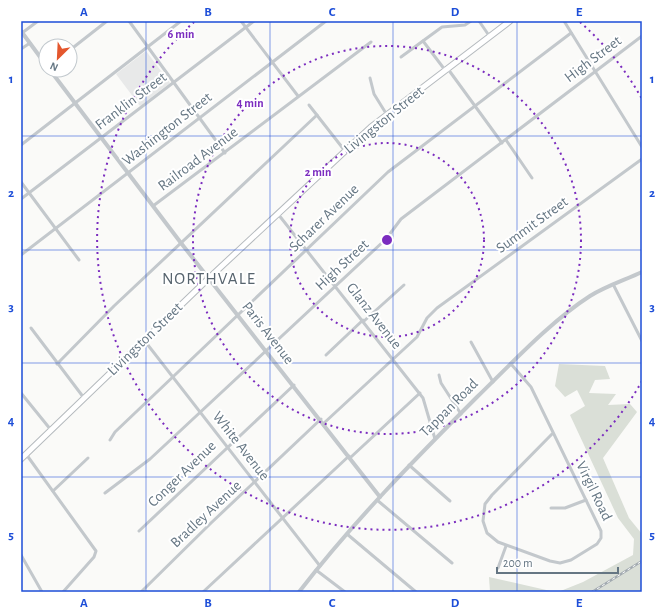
<svg xmlns="http://www.w3.org/2000/svg" width="663" height="613" viewBox="0 0 663 613" font-family="'Alegreya Sans',sans-serif">
  <rect width="100%" height="100%" fill="#fafaf8"/>
  <path fill="#e8e9e9" d="M 146,51 L 170,83 L 140,106 L 116,74 Z"/>
  <g fill="#dadfd7">
    <path d="M 559,364 L 605,366 L 610,379 L 595,380 L 589,393 L 616,394 L 608,405 L 630,404 L 637,412 L 603,458 L 629,518 L 642,534 L 642,592 L 558,592 L 583,582 L 633,555 L 634,539 L 618,518 L 570,415 L 585,406 L 577,390 L 565,397 L 555,386 Z"/>
    <path d="M 489,577 L 555,592 L 490,592 Z"/>
  </g>
  <g fill="none" stroke-linecap="round" stroke-linejoin="round">
    <g stroke="#b5babe" stroke-width="7">
      <path id="primary" d="M 21,459 L 209,278 L 371,127 L 510,21"/>
    </g>
    <g stroke="#c3c8cc" stroke-width="3">
      <path d="M 129,21 L 225,153"/>
      <path d="M 241,21 L 298,96"/>
      <path d="M 479,21 L 490,37"/>
      <path d="M 564,21 L 642,147"/>
      <path d="M 22,33 L 38,21"/>
      <path d="M 423,41 L 445,70"/>
      <path d="M 21,49 L 30,43"/>
      <path d="M 70,50 L 107,21"/>
      <path d="M 401,57 L 442,27 L 465,25 L 471,21"/>
      <path d="M 448,69 L 502,143"/>
      <path d="M 370,78 L 374,94 L 387,115"/>
      <path d="M 309,105 L 345,151"/>
      <path d="M 506,140 L 532,178"/>
      <path d="M 21,145 L 181,21"/>
      <path d="M 21,182 L 79,260"/>
      <path d="M 21,199 L 254,21"/>
      <path d="M 153,206 L 371,42"/>
      <path d="M 278,214 L 423,398 L 435,439"/>
      <path d="M 21,255 L 326,21"/>
      <path d="M 614,286 L 642,341"/>
      <path d="M 364,321 L 404,285"/>
      <path d="M 31,328 L 84,398"/>
      <path d="M 144,340 L 320,566"/>
      <path d="M 471,342 L 493,382"/>
      <path d="M 326,355 L 363,320"/>
      <path d="M 57,364 L 114,306 L 317,115"/>
      <path d="M 511,364 L 531,387 L 601,531 L 601,538 L 597,544 L 571,560 L 560,563 L 550,561 L 498,542 L 487,533 L 483,521 L 485,504 L 492,495 L 553,433"/>
      <path d="M 439,375 L 441,383 L 461,414"/>
      <path d="M 21,393 L 51,430"/>
      <path d="M 324,423 L 417,337 L 427,318 L 437,308 L 642,159"/>
      <path d="M 110,440 L 115,432 L 388,172 L 571,33"/>
      <path d="M 26,454 L 96,551 L 94,557 L 63,592"/>
      <path d="M 351,457 L 420,393"/>
      <path d="M 409,465 L 450,501"/>
      <path d="M 53,491 L 88,458"/>
      <path d="M 105,493 L 150,459 L 386,239 L 401,219 L 642,36"/>
      <path d="M 377,500 L 452,563"/>
      <path d="M 551,508 L 565,508 L 586,500"/>
      <path d="M 139,531 L 294,385"/>
      <path d="M 347,534 L 416,592"/>
      <path d="M 21,555 L 42,592"/>
      <path d="M 498,568 L 506,546"/>
      <path d="M 316,570 L 345,592"/>
      <path d="M 141,592 L 211,523 L 321,419"/>
      <path d="M 203,592 L 349,456"/>
    </g>
    <g stroke="#c3c8cc" stroke-width="4">
      <path d="M 21,31 L 46,65"/>
      <path d="M 50,70 L 181,243 L 380,497"/>
      <path d="M 299,592 C 353,522 415,459 477,397 C 511,364 551,321 590,296 C 606,286 625,280 642,272"/>
    </g>
    <use href="#primary" stroke="#fff" stroke-width="5"/>
    <g stroke="#a2aab0" stroke-width="2.5">
      <path id="rail" d="M 592,592 L 642,561"/>
    </g>
    <use href="#rail" stroke="#fff" stroke-width="1" stroke-dasharray="3" stroke-linecap="butt"/>
  </g>
  <path fill="none" stroke="#1d4ed8" stroke-width="1" stroke-opacity="0.55" d="M 146,21 L 146,592M 270,21 L 270,592M 393,21 L 393,592M 517,21 L 517,592M 21,136 L 642,136M 21,250 L 642,250M 21,363 L 642,363M 21,477 L 642,477"/>
  <g fill="none" stroke="#7b2cbf" stroke-width="2" stroke-dasharray="2 4">
    <circle cx="387" cy="240" r="97"/>
    <circle cx="387" cy="240" r="194"/>
    <path d="M642 381A291 291 0 1 1 194 22M580 22A291 291 0 0 1 642 99"/>
  </g>
  <g text-anchor="middle" dominant-baseline="central" stroke-width="4" stroke-linejoin="round" paint-order="stroke">
    <g font-size="15" fill="#657683" stroke="#fff">
      <text transform="translate(593 59) rotate(-37)">High Street</text>
      <text transform="translate(131 101) rotate(-37)">Franklin Street</text>
      <text transform="translate(384 120) rotate(-39)">Livingston Street</text>
      <text transform="translate(167 129) rotate(-38)">Washington Street</text>
      <text transform="translate(198 159) rotate(-37)">Railroad Avenue</text>
      <text transform="translate(324 218) rotate(-44)">Scharer Avenue</text>
      <text transform="translate(532 225) rotate(-36)">Summit Street</text>
      <text transform="translate(342 265) rotate(-43)">High Street</text>
      <text transform="translate(374 316) rotate(52)">Glanz Avenue</text>
      <text transform="translate(268 333) rotate(52)">Paris Avenue</text>
      <text transform="translate(145 339) rotate(-44)">Livingston Street</text>
      <text transform="translate(449 408) rotate(-45)">Tappan Road</text>
      <text transform="translate(241 446) rotate(52)">White Avenue</text>
      <text transform="translate(182 474) rotate(-44)">Conger Avenue</text>
      <text transform="translate(594 491) rotate(64)">Virgil Road</text>
      <text transform="translate(206 514) rotate(-43)">Bradley Avenue</text>
    </g>
    <g font-size="17" letter-spacing="1" fill="#57646e" stroke="#fff">
      <text x="209" y="278">NORTHVALE</text>
    </g>
  </g>
  <circle cx="387" cy="240" r="6" fill="#7b2cbf" stroke="#fff" stroke-width="2"/>
  <g font-size="12" text-anchor="middle" font-weight="bold" fill="#7b2cbf" stroke="#fff" stroke-width="4" stroke-linejoin="round" paint-order="stroke">
    <text x="181" y="38">6 min</text>
    <text x="250" y="107">4 min</text>
    <text x="318" y="176">2 min</text>
  </g>
  <rect width="663" height="613" fill="none" stroke="#ffffff" stroke-width="44"/>
  <g transform="translate(58 58) rotate(204)"><circle r="19" fill="#ffffff" stroke="#c1c8cd"/>
  <path d="M0-3L7 15L0 10L-7 15Z" fill="#e4572e"/>
  <text y="-6" font-size="11" font-weight="bold" text-anchor="middle" fill="#657683">N</text>
  </g>
  <path d="M497 567v6h121v-6" fill="none" stroke="#657683" stroke-width="2"/>
  <text x="503" y="567" font-size="12" fill="#657683" stroke="#ffffff" stroke-width="3" paint-order="stroke">200 m</text>
  <rect x="22" y="22" width="619" height="569" fill="none" stroke="#1d4ed8" stroke-width="1.5"/>
  <g font-size="13" text-anchor="middle" font-weight="bold" fill="#1d4ed8">
    <text x="84" y="16">A</text>
    <text x="208" y="16">B</text>
    <text x="332" y="16">C</text>
    <text x="455" y="16">D</text>
    <text x="579" y="16">E</text>
    <text x="11" y="83">1</text>
    <text x="652" y="83">1</text>
    <text x="11" y="197">2</text>
    <text x="652" y="197">2</text>
    <text x="11" y="311">3</text>
    <text x="652" y="311">3</text>
    <text x="11" y="425">4</text>
    <text x="652" y="425">4</text>
    <text x="11" y="539">5</text>
    <text x="652" y="539">5</text>
    <text x="84" y="607">A</text>
    <text x="208" y="607">B</text>
    <text x="332" y="607">C</text>
    <text x="455" y="607">D</text>
    <text x="579" y="607">E</text>
  </g>
</svg>
